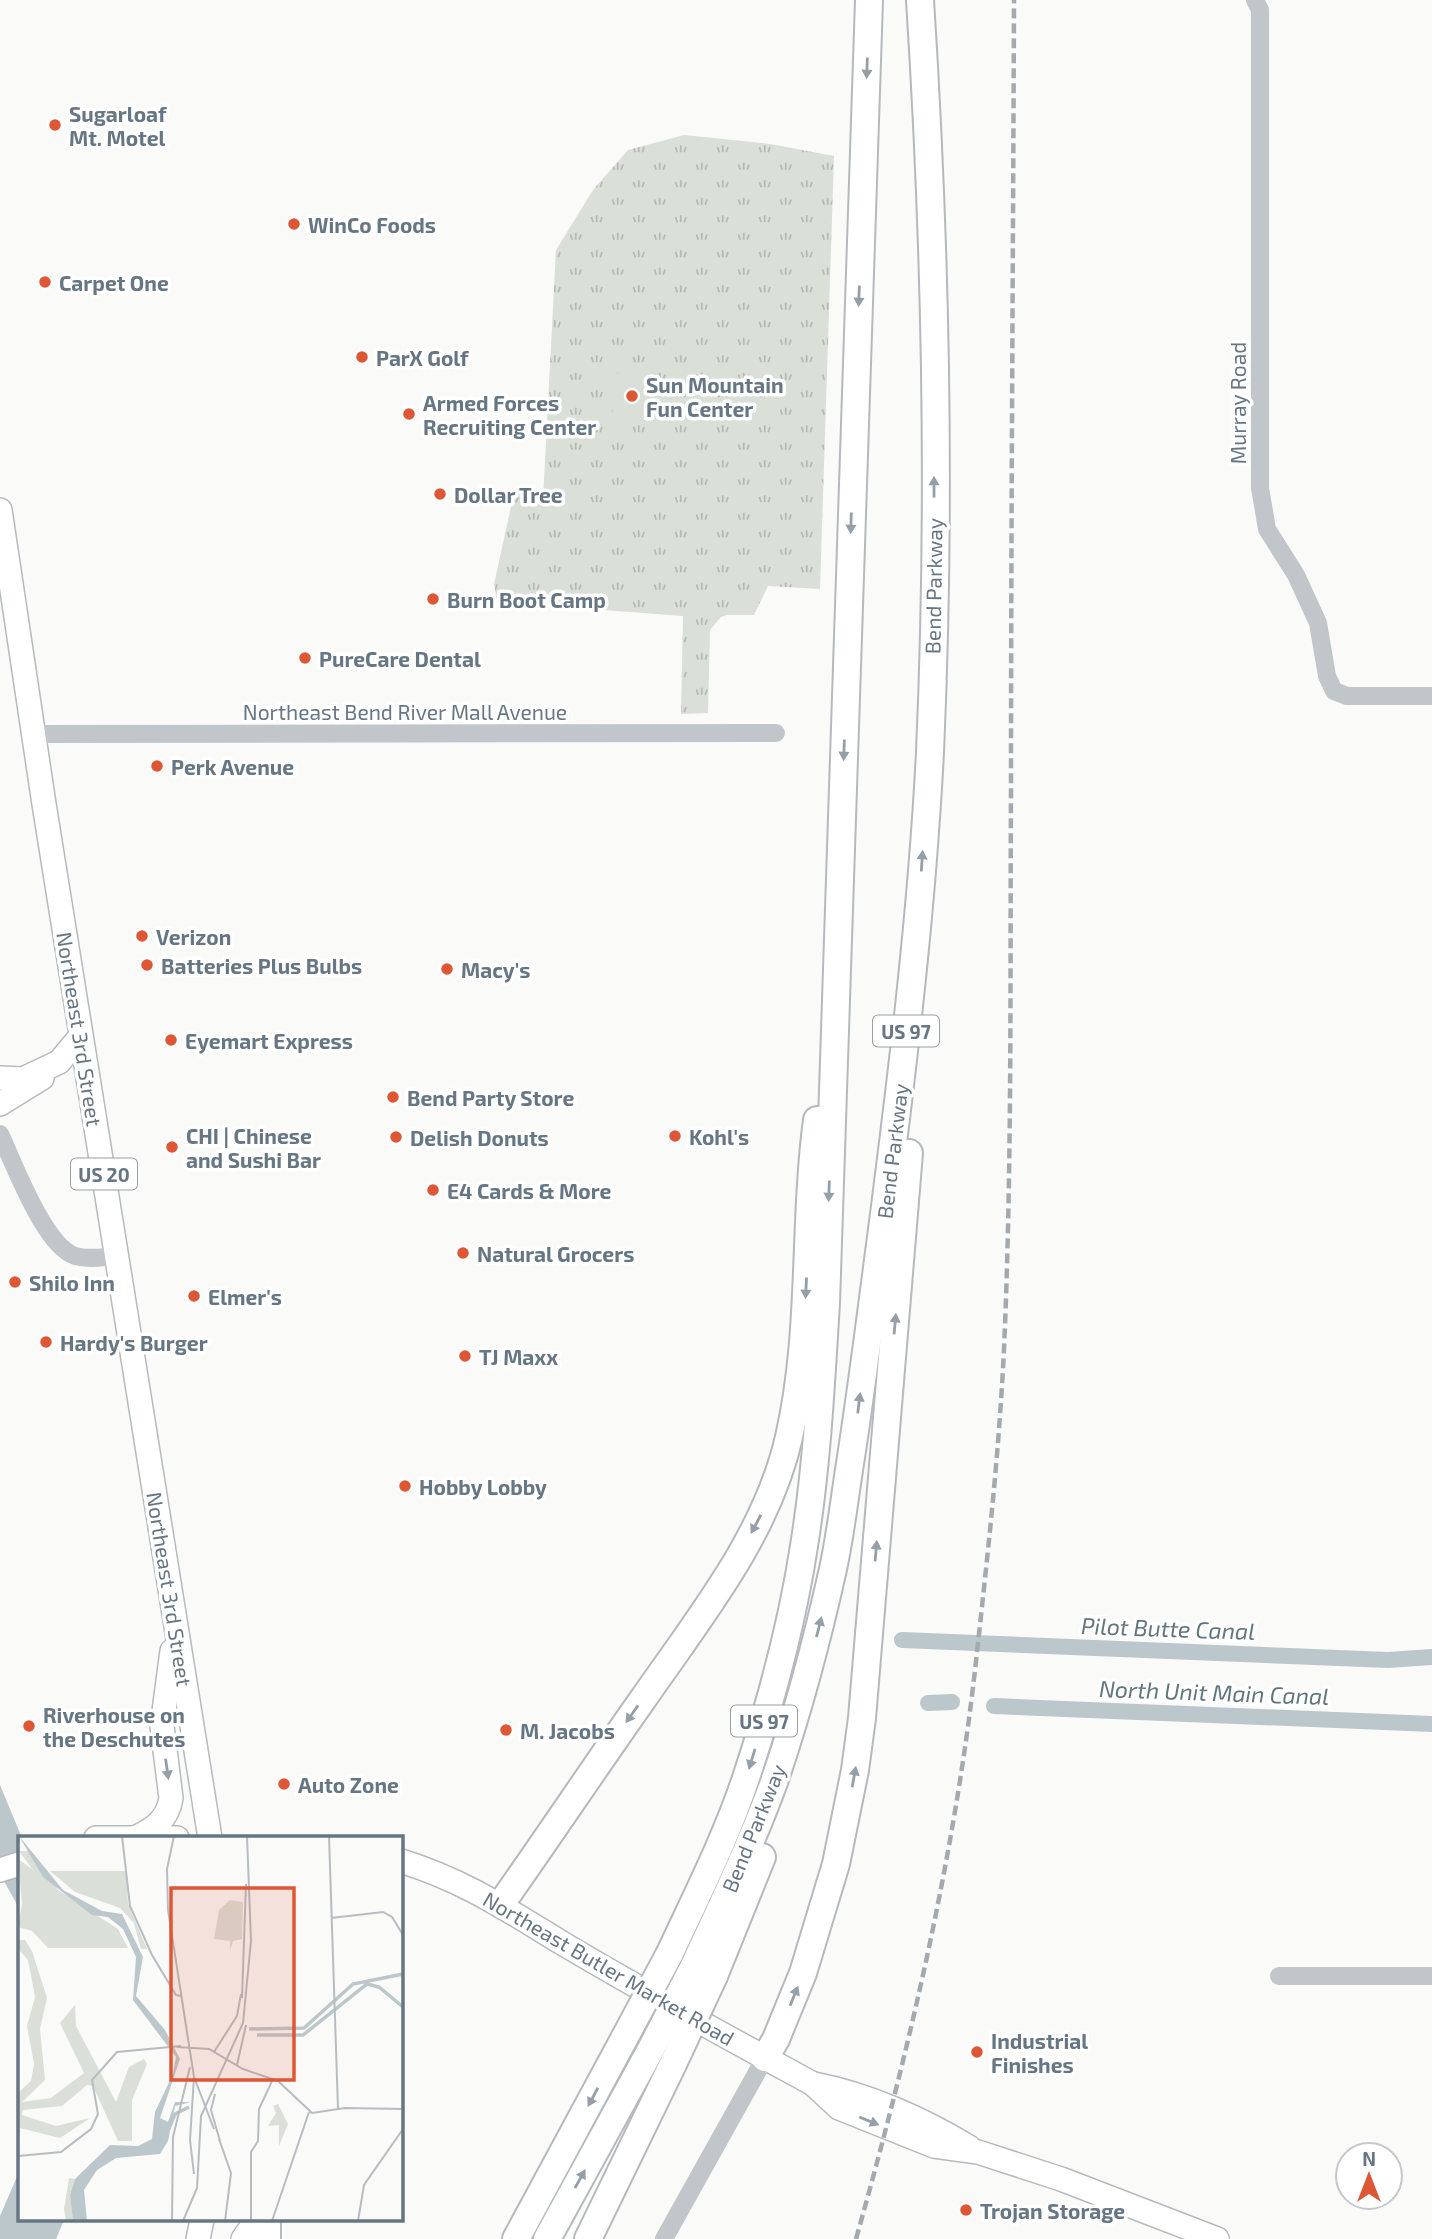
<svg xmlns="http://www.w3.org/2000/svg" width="1432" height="2239" viewBox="0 0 1432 2239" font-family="'Exo 2',sans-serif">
  <defs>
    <pattern id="park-tufts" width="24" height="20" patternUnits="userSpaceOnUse" patternTransform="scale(1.75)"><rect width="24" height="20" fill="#dadfd7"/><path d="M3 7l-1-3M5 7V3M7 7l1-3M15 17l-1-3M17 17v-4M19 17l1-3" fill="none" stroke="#b5b9b4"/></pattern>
  </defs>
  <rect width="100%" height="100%" fill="#fafaf8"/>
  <path fill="url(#park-tufts)" d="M 684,135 L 770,144 L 834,156 L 820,589 L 768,586 L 754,615 L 727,615 L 721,617 L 710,630 L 708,713 L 681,714 L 683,616 L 497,602 L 494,584 L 514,493 L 543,499 L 556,250 L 593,190 L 628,150 Z"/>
  <path fill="#dadfd7" d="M 646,370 L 659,418 L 613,425 L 611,374 Z"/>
  <g fill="#bbc7cb">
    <path d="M 0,1785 L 22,1838 L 19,1838 L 19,1908 L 0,1874 Z"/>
    <path d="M 19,2172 L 19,2220 L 64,2220 L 56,2239 L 0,2239 L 0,2216 Z"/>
  </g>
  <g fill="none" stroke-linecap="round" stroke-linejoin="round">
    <g stroke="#bbc7cb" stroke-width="16">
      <path d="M 902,1640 L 1388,1660 L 1432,1657"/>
      <path d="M 928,1703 L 952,1702"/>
      <path d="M 994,1706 L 1432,1724"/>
    </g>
    <g stroke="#b5babe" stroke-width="26">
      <g id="major">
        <path d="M 0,510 L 44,804 L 210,1838"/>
        <path d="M 0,1078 L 23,1079 L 59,1062 L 81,1036"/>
        <path d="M 0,1104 L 42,1078"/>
        <path d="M 137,1837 C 154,1829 168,1819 171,1798 L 162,1726 L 172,1651"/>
        <path d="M 96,1838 L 177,1838"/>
        <path d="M 401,1861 C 465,1881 506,1909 562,1943 C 644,1992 729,2038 813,2084 L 839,2108 L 934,2146 L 978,2152 L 1061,2179 L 1217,2239"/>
        <path d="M 0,1870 L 19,1864"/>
        <path d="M 814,2084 C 867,2094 923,2119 969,2147"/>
        <path d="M 198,2239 L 202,2220"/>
        <path d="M 243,2239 L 256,2220"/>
      </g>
    </g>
    <g stroke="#b5b9bd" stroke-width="30">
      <g id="highway">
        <path d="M 501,1904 C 549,1836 595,1767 643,1699 C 699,1618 767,1535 789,1437 C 813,1333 803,1225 817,1120"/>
        <path d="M 670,1953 C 697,1895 726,1838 746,1778 C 771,1702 792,1625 804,1546 C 817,1466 821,1384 826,1303 L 869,0"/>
        <path d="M 694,1966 C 722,1905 751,1845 774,1782 C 798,1712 817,1641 833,1569 C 840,1537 844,1503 849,1470 C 862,1388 872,1305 883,1222 C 903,1066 922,910 930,752 C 941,502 936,250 920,0"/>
        <path d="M 714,1976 L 762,1857"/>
        <path d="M 765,2058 L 776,2039 L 803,1973 L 836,1864 L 855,1770 L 862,1718 L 909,1153"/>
        <path d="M 267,2220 L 267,2239"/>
        <path d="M 516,2239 L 625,2037"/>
        <path d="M 547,2239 L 650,2051"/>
        <path d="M 588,2239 L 673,2064"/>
      </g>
    </g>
    <g stroke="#c1c6ca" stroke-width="18">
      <path d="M 1255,0 L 1260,10 L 1260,488 L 1267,529 L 1296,575 L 1318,623 L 1327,676 L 1334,691 L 1347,696 L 1432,696"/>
      <path d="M 33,734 L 776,733"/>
      <path d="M 0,1134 C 14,1163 44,1246 75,1256 C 88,1260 103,1257 117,1256"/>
      <path d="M 1279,1976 L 1432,1976"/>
      <path d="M 664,2239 L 765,2058"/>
    </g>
    <use href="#major" stroke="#fff" stroke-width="23"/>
    <use href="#highway" stroke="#fff" stroke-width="26"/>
    <path stroke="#a3aaaf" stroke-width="4.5" stroke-dasharray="10 5" stroke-linecap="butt" d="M 856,2239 C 910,2047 956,1850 977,1652 C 989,1543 1001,1434 1005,1325 C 1012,1148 1010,970 1011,793 C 1011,528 1013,264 1014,0"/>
    <g stroke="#b5b9bd" stroke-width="30" stroke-linecap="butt">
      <g id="highway-bridge">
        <path d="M 625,2037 L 670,1953"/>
        <path d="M 650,2051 L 694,1966"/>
        <path d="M 673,2064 L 714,1976"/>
      </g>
    </g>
    <use href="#highway-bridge" stroke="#fff" stroke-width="26"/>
  </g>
  <defs><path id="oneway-solid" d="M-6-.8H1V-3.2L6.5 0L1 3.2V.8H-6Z" transform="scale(1.75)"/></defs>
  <g fill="#949fa8">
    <use href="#oneway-solid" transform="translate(867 68) rotate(92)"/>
    <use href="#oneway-solid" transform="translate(859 296) rotate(92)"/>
    <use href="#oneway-solid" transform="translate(934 487) rotate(-90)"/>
    <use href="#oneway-solid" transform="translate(851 523) rotate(92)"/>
    <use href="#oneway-solid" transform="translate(844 750) rotate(92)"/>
    <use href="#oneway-solid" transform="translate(922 861) rotate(-86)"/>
    <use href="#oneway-solid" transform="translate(829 1191) rotate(92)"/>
    <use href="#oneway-solid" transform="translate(806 1288) rotate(93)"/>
    <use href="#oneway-solid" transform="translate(895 1324) rotate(-85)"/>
    <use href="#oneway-solid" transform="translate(859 1403) rotate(-83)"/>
    <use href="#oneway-solid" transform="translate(756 1524) rotate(118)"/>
    <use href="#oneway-solid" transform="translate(876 1551) rotate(-85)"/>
    <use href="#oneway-solid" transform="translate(819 1627) rotate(-76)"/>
    <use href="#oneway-solid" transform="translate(632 1714) rotate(125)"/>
    <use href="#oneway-solid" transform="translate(752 1759) rotate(107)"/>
    <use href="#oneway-solid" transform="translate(167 1769) rotate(82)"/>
    <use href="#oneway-solid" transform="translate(854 1777) rotate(-80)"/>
    <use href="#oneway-solid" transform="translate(794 1996) rotate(-68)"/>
    <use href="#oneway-solid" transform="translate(593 2097) rotate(118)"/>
    <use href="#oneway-solid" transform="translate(869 2121) rotate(22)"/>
    <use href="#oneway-solid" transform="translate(580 2179) rotate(-61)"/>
  </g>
  <g fill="#de5734" stroke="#fff" stroke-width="2.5">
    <circle cx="55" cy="125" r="7"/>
    <circle cx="294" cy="224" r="7"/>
    <circle cx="45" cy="282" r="7"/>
    <circle cx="362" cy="357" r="7"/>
    <circle cx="632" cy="396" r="7"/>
    <circle cx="409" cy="414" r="7"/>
    <circle cx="440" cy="494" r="7"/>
    <circle cx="433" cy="599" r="7"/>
    <circle cx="305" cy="658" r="7"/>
    <circle cx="157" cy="766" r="7"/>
    <circle cx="142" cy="936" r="7"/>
    <circle cx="147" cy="965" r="7"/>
    <circle cx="447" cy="969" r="7"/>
    <circle cx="171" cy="1040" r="7"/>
    <circle cx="393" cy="1097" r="7"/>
    <circle cx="675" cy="1136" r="7"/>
    <circle cx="396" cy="1137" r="7"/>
    <circle cx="172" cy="1147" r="7"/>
    <circle cx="433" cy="1190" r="7"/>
    <circle cx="463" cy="1253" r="7"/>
    <circle cx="15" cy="1282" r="7"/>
    <circle cx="194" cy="1296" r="7"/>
    <circle cx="46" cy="1342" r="7"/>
    <circle cx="465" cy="1356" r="7"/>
    <circle cx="405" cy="1486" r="7"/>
    <circle cx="29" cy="1726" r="7"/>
    <circle cx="506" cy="1730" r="7"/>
    <circle cx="284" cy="1784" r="7"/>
    <circle cx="977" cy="2052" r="7"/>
    <circle cx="966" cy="2210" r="7"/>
  </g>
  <g text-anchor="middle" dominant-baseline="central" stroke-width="7" stroke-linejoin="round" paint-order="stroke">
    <g fill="#fff" stroke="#949fa8" stroke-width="2">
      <rect x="873" y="1015.5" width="66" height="31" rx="5"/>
      <rect x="71" y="1158.5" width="66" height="31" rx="5"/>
      <rect x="731" y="1705.5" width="66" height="31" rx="5"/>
    </g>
    <g font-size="19" font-weight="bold" fill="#667682">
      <text x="906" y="1031">US 97</text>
      <text x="104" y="1174">US 20</text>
      <text x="764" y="1721">US 97</text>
    </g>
    <g font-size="21" font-weight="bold" fill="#667682" stroke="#fff" text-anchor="start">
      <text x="69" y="113">Sugarloaf<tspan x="69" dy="24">Mt. Motel</tspan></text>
      <text x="308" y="224">WinCo Foods</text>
      <text x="59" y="282">Carpet One</text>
      <text x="376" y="357">ParX Golf</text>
      <text x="646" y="384">Sun Mountain<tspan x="646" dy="24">Fun Center</tspan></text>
      <text x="423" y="402">Armed Forces<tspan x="423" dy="24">Recruiting Center</tspan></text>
      <text x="454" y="494">Dollar Tree</text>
      <text x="447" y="599">Burn Boot Camp</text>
      <text x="319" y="658">PureCare Dental</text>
      <text x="171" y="766">Perk Avenue</text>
      <text x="156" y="936">Verizon</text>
      <text x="161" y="965">Batteries Plus Bulbs</text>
      <text x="461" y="969">Macy's</text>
      <text x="185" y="1040">Eyemart Express</text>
      <text x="407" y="1097">Bend Party Store</text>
      <text x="186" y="1135">CHI | Chinese<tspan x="186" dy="24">and Sushi Bar</tspan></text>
      <text x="689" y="1136">Kohl's</text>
      <text x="410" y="1137">Delish Donuts</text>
      <text x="447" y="1190">E4 Cards &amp; More</text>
      <text x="477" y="1253">Natural Grocers</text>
      <text x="29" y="1282">Shilo Inn</text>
      <text x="208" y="1296">Elmer's</text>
      <text x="60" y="1342">Hardy's Burger</text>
      <text x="479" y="1356">TJ Maxx</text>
      <text x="419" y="1486">Hobby Lobby</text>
      <text x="43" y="1714">Riverhouse on<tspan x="43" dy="24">the Deschutes</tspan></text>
      <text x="520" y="1730">M. Jacobs</text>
      <text x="298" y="1784">Auto Zone</text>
      <text x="991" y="2040">Industrial<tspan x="991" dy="24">Finishes</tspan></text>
      <text x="980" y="2210">Trojan Storage</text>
    </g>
    <g font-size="21" fill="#667682" stroke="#fff">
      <text transform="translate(1237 403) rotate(-90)">Murray Road</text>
      <text transform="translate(933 586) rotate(-89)">Bend Parkway</text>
      <text x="405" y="711">Northeast Bend River Mall Avenue</text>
      <text transform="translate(80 1029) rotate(81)">Northeast 3rd Street</text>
      <text transform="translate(892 1151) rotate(-83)">Bend Parkway</text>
      <text transform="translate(170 1589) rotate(81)">Northeast 3rd Street</text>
      <text transform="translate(753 1828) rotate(-68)">Bend Parkway</text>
      <text transform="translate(609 1968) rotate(30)">Northeast Butler Market Road</text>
    </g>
    <g font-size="23" font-style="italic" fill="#60757c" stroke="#fff">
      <text transform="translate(1168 1628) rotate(2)">Pilot Butte Canal</text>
      <text transform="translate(1214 1692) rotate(2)">North Unit Main Canal</text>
    </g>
  </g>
  <g transform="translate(18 1836)">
    <rect width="385" height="385" fill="#fafaf8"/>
    <path d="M 0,104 L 7,104 L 14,115 L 29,162 L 22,193 L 27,244 L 4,266 L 33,262 L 66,237 L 42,187 L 57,169 L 58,190 L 98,266 L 111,231 L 126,223 L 129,228 L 114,264 L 114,305 L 100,305 L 75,250 L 69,249 L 44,270 L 5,274 L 4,279 L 38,290 L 72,282 L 42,302 L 2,292 L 0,316 L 0,257 L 13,245 L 16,228 L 9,190 L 17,161 L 10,124 L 0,113 Z" fill="#dadfd7"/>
    <path d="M 260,268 L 270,288 L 261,310 L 261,289 L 250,290 L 258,277 L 255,270 Z" fill="#dadfd7"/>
    <path d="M 1,15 L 11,15 L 40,54 L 100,93 L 110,112 L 30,112 L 14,95 L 0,91 L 4,68 L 0,23 L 15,34 ZM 32,35 L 108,35 L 110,68 L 129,113 L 123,113 L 116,87 L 102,72 L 57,56 ZM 212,64 L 225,66 L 224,103 L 215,105 L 212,114 L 212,105 L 196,103 L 201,74 ZM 51,342 L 57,343 L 52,359 L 55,385 L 48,385 L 46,373 Z" fill="#dadfd7"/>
    <path d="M 1,0 L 45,54 L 84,75 L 104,78 L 125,121 L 118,160 L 147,194 L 162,223 L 142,282 L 150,286 L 157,266 L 173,266 L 157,270 L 150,305 L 142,318 L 98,322 L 79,334 L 66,354 L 69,385 L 55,385 L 52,359 L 57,343 L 92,309 L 120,310 L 134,303 L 137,276 L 155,238 L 158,221 L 115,164 L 118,121 L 105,93 L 90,81 L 74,79 L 25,41 Z" fill="#bbc7cb"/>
    <path fill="none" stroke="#bbc7cb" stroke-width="3.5" d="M 231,193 L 286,192 L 335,148 L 385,138M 239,199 L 285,199 L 349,148 L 361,151 L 385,171M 150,295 L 157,278 L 171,271"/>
    <path fill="none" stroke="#b6bdc2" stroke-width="2" d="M 104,0 L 112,70 L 134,119 L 158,159 L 163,160M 156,0 L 149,33 L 150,74 L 176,241 L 196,293M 311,0 L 320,273M 313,82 L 365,76 L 374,81 L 385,99M 224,162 L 228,48M 159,211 L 191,213 L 225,233 L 260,245 L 294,277 L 327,272 L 385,273M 196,216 L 219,180 L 223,158M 219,229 L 228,189M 197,258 L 193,274 L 202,305M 201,303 L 213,337 L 207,385M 0,320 L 43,316 L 73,293 L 80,278 L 74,244 L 99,216 L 163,210M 176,338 L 172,304 L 176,241M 154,385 L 155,301 L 172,231M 165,385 L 179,352 L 183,280 L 225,187 L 233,105 L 229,0M 233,385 L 233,316 L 240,305 L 241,273 L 255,243M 254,385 L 291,276M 340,385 L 346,349 L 385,293"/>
    <path fill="#de5734" fill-opacity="0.15" stroke="#de5734" stroke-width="3.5" d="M 153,52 L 276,52 L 276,244 L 153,244 Z"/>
    <rect width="385" height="385" fill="none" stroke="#667682" stroke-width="3.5"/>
  </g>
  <g transform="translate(1369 2176)"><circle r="33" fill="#ffffff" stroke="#c2c8cd" stroke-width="2"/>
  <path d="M0-5L12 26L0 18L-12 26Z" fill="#de5734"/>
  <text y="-10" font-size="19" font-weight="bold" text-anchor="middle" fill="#667682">N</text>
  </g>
</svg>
